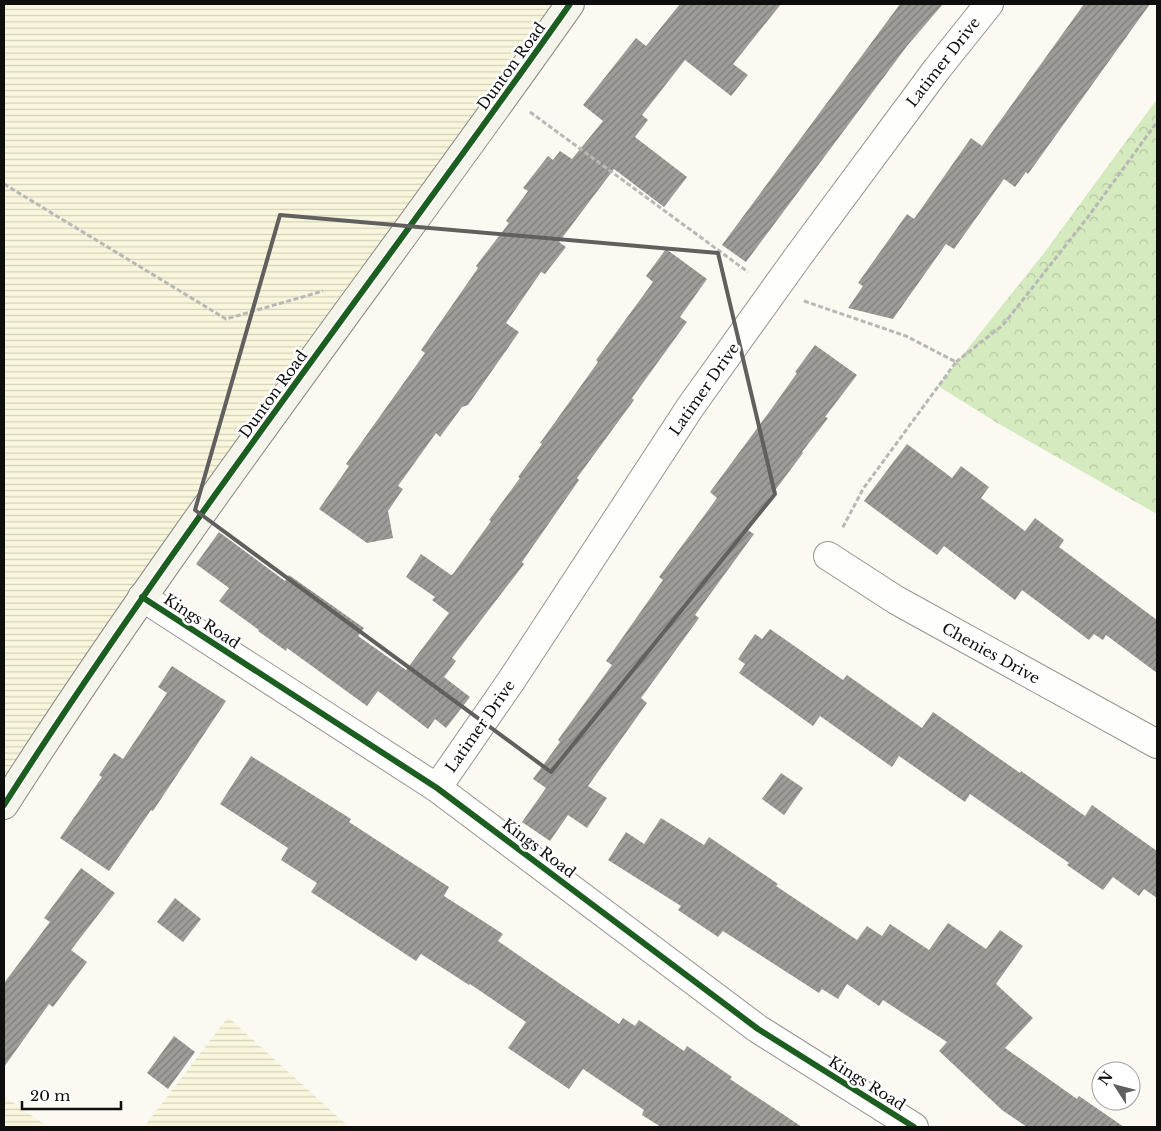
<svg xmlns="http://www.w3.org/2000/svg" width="1161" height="1131" viewBox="0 0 1161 1131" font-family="'Libre Baskerville',serif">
  <defs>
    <pattern id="farmland-rules" width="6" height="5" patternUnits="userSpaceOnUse" patternTransform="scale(1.25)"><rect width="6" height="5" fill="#f9f6dd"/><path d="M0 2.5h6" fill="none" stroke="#d4d2bc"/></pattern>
    <pattern id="forest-crowns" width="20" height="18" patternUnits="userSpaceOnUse" patternTransform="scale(1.25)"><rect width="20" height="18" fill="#d5eabe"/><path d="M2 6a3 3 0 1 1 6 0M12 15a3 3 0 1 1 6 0" fill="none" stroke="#b6c8a2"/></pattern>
    <pattern id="building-hatch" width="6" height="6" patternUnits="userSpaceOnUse" patternTransform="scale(1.25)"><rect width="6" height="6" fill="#9e9c98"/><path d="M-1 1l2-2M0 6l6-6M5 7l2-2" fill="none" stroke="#7f7e7a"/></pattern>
  </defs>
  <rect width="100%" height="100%" fill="#fbf9f2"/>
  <g fill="url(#farmland-rules)">
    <path d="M 4,4 L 569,4 L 4,817 Z"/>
    <path d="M 228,1017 L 349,1127 L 144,1127 Z"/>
    <path d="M 4,1096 L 48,1127 L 4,1127 Z"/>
  </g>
  <path fill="url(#forest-crowns)" d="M 1157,99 L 1157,514 L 999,424 L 938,386 L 1044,253 Z"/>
  <g fill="url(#building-hatch)">
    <path d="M 680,4 L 781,4 L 733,64 L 748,75 L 731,96 L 685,60 L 642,115 L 648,120 L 635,137 L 687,177 L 664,207 L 614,169 L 559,242 L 566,247 L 545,274 L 541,272 L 506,323 L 519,332 L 468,405 L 462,407 L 440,437 L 436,433 L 398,486 L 403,489 L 388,511 L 393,538 L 367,543 L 319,509 L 349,466 L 346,464 L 425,353 L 421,350 L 478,268 L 476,266 L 509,223 L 506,221 L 528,191 L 523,188 L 548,156 L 553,160 L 560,151 L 572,159 L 603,121 L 583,105 L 636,38 L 646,46 Z"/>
    <path d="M 900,4 L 943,4 L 907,46 L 746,262 L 722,245 Z"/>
    <path d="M 1084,4 L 1150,4 L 1028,174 L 1026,172 L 1015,187 L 1004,179 L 954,249 L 946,244 L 893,319 L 848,308 L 863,286 L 858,283 L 907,214 L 914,219 L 971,138 L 982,146 Z"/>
    <path d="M 666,249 L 707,279 L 680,317 L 687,322 L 632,398 L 634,400 L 577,478 L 579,480 L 522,562 L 524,564 L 452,658 L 456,661 L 444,677 L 470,697 L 446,728 L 435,719 L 428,729 L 378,691 L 367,706 L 287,648 L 286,651 L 258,631 L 259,630 L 219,601 L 229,588 L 196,564 L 219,532 L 285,581 L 289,575 L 364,628 L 358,636 L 406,670 L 449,613 L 432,600 L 435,597 L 406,577 L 421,554 L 451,575 L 453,574 L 491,521 L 489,520 L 520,478 L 518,477 L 542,444 L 540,443 L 598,362 L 596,360 L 653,282 L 646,276 Z"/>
    <path d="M 815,345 L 857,375 L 825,417 L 828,418 L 802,452 L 803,453 L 746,529 L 754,534 L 695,615 L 699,618 L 641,698 L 647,703 L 588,786 L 607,798 L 587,828 L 568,815 L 550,841 L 522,822 L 546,788 L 533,779 L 560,742 L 558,740 L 612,665 L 606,661 L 663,580 L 659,577 L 717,498 L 710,492 L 767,415 L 797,373 L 795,372 Z"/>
    <path d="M 907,444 L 952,478 L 961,466 L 989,487 L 981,498 L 1025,531 L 1035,518 L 1064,540 L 1059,547 L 1157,620 L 1157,673 L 1106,635 L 1103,640 L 1094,634 L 1089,640 L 1022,590 L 1015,600 L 944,546 L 937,555 L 864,501 Z"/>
    <path d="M 770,629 L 843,680 L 847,675 L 922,728 L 933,712 L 1020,773 L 1021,771 L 1085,816 L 1092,805 L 1157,851 L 1157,898 L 1144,889 L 1139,896 L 1113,877 L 1103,890 L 1067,865 L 1069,863 L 970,794 L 965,802 L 899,756 L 892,767 L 820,716 L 813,726 L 739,673 L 745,664 L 738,659 L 755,634 L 762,639 Z"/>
    <path d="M 172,666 L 226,701 L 153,811 L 151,810 L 109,871 L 60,838 L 102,777 L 99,775 L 114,753 L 123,759 L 167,693 L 158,687 Z"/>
    <path d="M 251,756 L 351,819 L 349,822 L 449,887 L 444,896 L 503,934 L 498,941 L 572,992 L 619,1024 L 623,1018 L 635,1026 L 639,1020 L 684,1051 L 687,1046 L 732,1077 L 730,1079 L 802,1127 L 661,1127 L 642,1115 L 644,1110 L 583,1069 L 569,1089 L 508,1048 L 526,1022 L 470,984 L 469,985 L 421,954 L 416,961 L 311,892 L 317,883 L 281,860 L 288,848 L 220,804 Z"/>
    <path d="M 781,773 L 803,788 L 784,815 L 762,799 Z"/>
    <path d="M 661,818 L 704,845 L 709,837 L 778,884 L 776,886 L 857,940 L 867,926 L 882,936 L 890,924 L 929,950 L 948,923 L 986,949 L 1000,930 L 1023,946 L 996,984 L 1033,1018 L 1005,1048 L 1077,1099 L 1079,1096 L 1124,1127 L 1027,1127 L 1002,1110 L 939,1051 L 947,1042 L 883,1000 L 879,1006 L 847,984 L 838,999 L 822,989 L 819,993 L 723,931 L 718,937 L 678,910 L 681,906 L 608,860 L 626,832 L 644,844 Z"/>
    <path d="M 81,868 L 115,893 L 71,950 L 87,962 L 53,1007 L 49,1004 L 4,1067 L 4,983 L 50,922 L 44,918 Z"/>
    <path d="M 175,898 L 201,919 L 183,942 L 157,922 Z"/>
    <path d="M 174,1036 L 195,1052 L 168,1089 L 147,1073 Z"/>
  </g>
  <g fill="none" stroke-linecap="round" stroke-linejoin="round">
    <g stroke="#959491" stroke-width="30">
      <g id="street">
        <path d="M 828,556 L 896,600 L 1157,744"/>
        <path d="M 142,597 L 437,788 L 758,1029 L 914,1127"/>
        <path d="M 437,788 L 511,681 L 691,406 L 797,258 L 937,69 L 989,4"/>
      </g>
    </g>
    <g stroke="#8b8a87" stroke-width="30">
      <path id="secondary" d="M 4,805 C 180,529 382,271 570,4"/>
    </g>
    <g stroke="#b8b8b6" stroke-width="3" stroke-dasharray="5 2.5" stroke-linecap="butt">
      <path d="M 530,112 L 748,272"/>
      <path d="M 4,184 L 226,319 L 323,291"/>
      <path d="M 804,301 L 906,336 L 956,362 L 863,489 L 842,529"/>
      <path d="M 956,362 L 1003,325 L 1088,217 L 1157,122"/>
    </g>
    <use href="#street" stroke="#fefefd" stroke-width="28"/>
    <use href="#secondary" stroke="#f5f4ea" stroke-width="28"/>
    <g stroke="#fff" stroke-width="9">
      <g id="cycleway">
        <path d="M 142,597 L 437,788 L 758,1029 L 914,1127"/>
        <path d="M 4,805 C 180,529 382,271 570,4"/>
      </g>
    </g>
    <use href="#cycleway" stroke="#1b5e20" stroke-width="6"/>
  </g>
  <path fill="none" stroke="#61605e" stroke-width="4" stroke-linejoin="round" d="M 280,215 L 718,253 L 775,494 L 551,772 L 195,510 Z"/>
  <g text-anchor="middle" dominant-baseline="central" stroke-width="5" stroke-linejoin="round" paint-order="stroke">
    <g font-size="15" fill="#0e0e0e" stroke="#fff">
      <text transform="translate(943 62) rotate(-52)">Latimer Drive</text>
      <text transform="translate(511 66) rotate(-54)">Dunton Road</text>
      <text transform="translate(704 389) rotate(-55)">Latimer Drive</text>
      <text transform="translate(273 394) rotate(-54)">Dunton Road</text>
      <text transform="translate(202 621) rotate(33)">Kings Road</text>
      <text transform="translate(991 653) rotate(29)">Chenies Drive</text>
      <text transform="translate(480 726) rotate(-55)">Latimer Drive</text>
      <text transform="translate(539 848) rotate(37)">Kings Road</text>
      <text transform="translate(867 1083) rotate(32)">Kings Road</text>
    </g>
  </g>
  <rect width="1161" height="1131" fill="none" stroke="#0e0e0e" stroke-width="10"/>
  <g transform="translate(1116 1086) rotate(306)"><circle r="24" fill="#ffffff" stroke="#9f9f9f"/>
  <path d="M0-4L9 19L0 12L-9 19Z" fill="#61605e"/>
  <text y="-8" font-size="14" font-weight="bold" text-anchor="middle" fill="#0e0e0e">N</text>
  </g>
  <path d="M22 1101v8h99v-8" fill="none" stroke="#0e0e0e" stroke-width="2.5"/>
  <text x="30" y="1101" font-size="15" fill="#0e0e0e" stroke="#ffffff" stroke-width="4" paint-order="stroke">20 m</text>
</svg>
